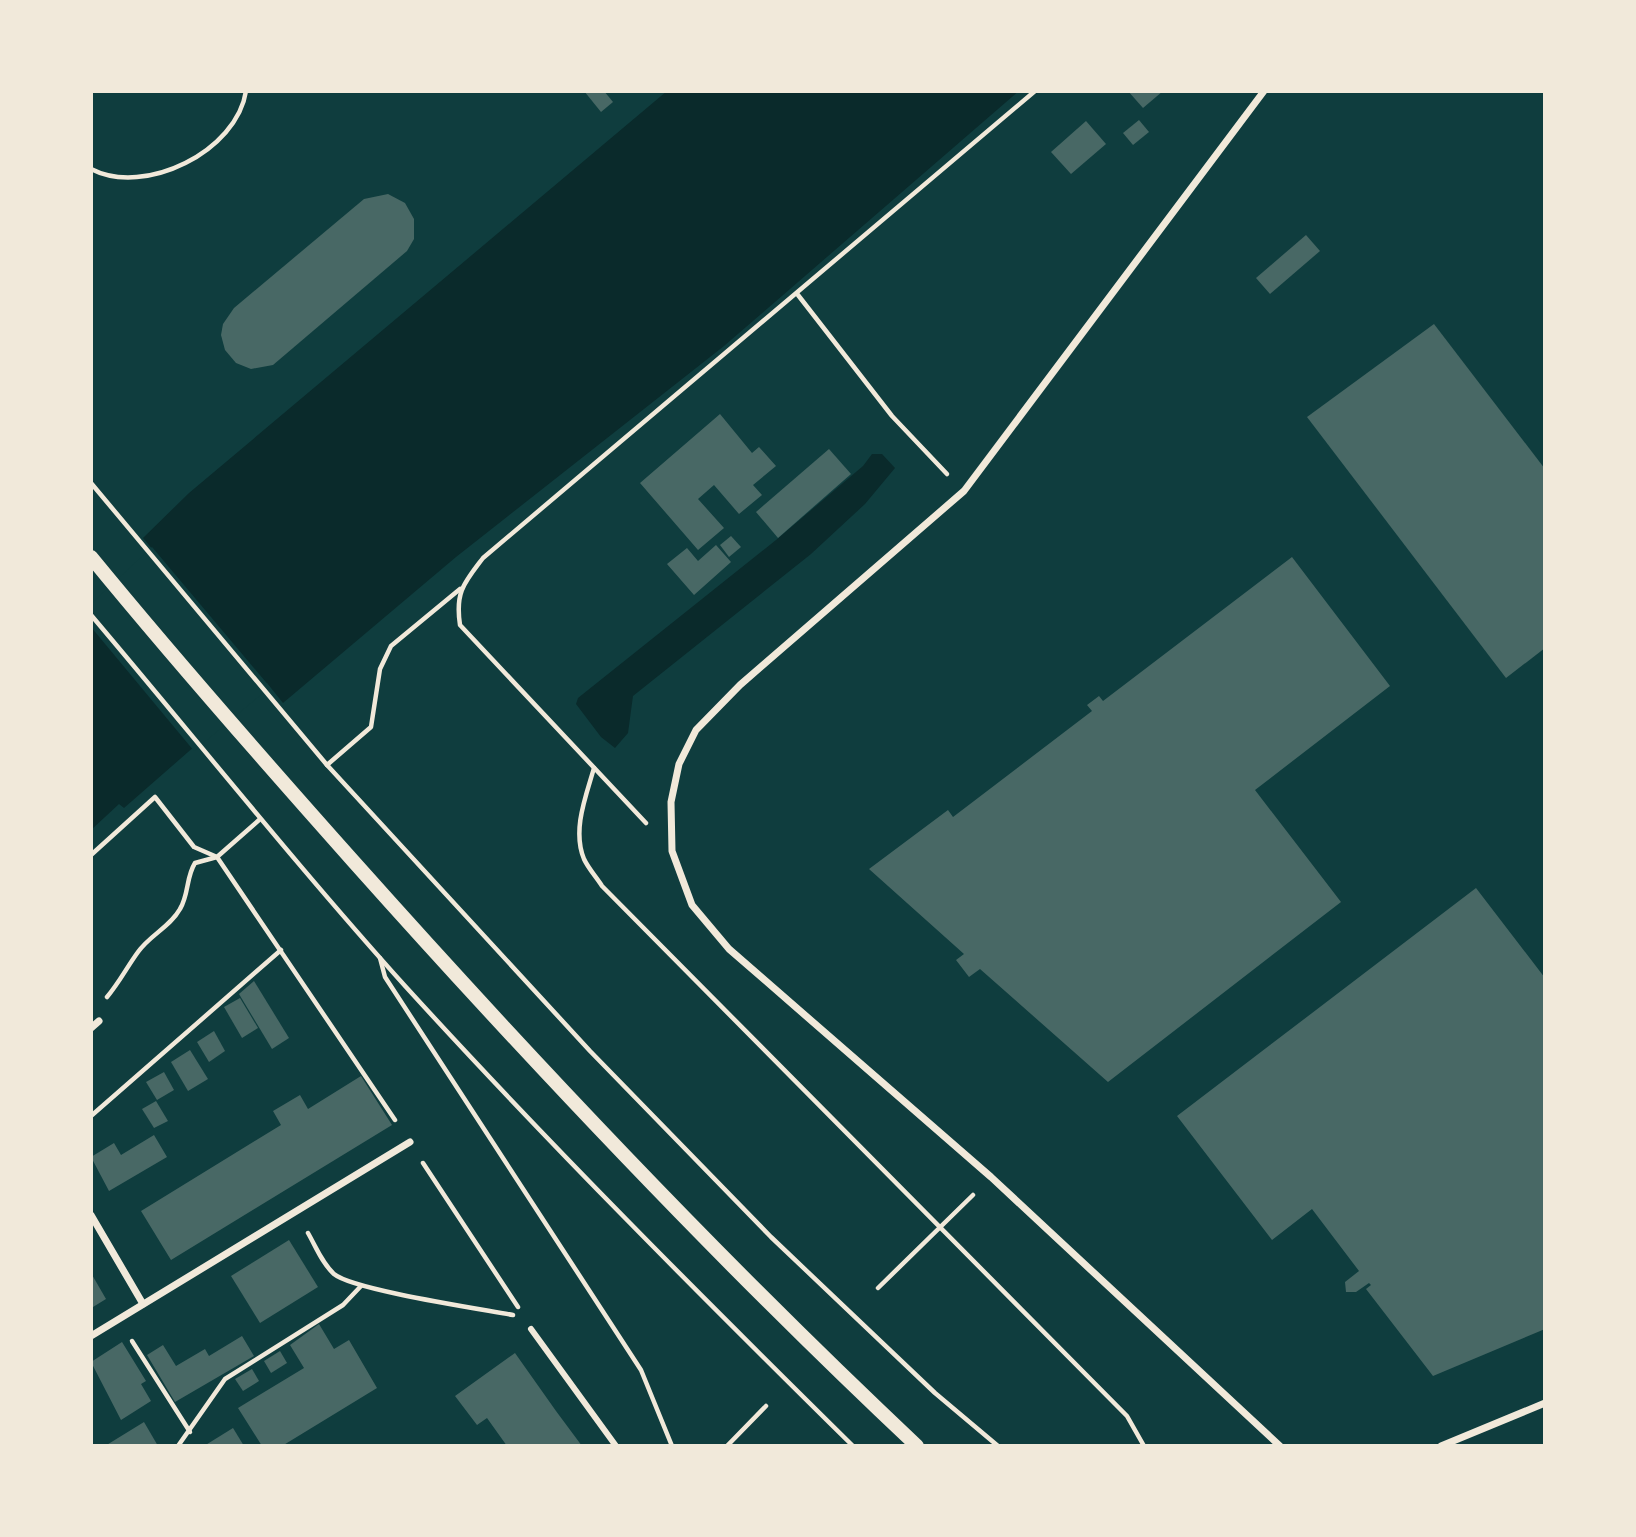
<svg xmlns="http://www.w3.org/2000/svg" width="1636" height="1537" viewBox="0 0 1636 1537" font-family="'PT Sans Narrow',sans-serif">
  <rect width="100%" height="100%" fill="#0f3d3e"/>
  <g fill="#0a2a2b">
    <path d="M 667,91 L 1019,91 L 724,346 L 456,557 L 283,703 L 267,683 L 124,808 L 119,804 L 91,830 L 91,608 L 154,551 L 143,538 L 189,493 Z"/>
    <path d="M 872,454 L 882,454 L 895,468 L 865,504 L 811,554 L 633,696 L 628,733 L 615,748 L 601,737 L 576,704 L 578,698 L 776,540 L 863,466 Z"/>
  </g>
  <path fill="#0f3d3e" d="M 152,547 L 270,687 L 194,751 L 91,627 L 91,604 Z"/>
  <g fill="#486865">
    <path d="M 584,91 L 604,91 L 613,102 L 601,112 Z"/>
    <path d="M 1128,91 L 1163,91 L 1143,108 Z"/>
    <path d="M 1139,120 L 1149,132 L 1133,145 L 1123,133 Z"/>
    <path d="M 1086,121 L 1106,144 L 1071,174 L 1051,152 Z"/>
    <path d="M 388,194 L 405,203 L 414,219 L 414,239 L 407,251 L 273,365 L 251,369 L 236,363 L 225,350 L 221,335 L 223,324 L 234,308 L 364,199 Z"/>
    <path d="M 1306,235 L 1320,251 L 1270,294 L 1256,278 Z"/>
    <path d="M 1434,324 L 1545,469 L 1545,648 L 1506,678 L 1307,417 Z"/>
    <path d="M 720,414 L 752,453 L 759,447 L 776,466 L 753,485 L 762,495 L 739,514 L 714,485 L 698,499 L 724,528 L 698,550 L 640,483 Z"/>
    <path d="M 829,449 L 851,474 L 778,538 L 756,512 Z"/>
    <path d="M 731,536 L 741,547 L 729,557 L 720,545 Z"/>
    <path d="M 716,545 L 731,562 L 694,595 L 667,564 L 687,548 L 698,561 Z"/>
    <path d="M 1292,557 L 1390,686 L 1255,790 L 1341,902 L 1108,1082 L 980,969 L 969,977 L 956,960 L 964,954 L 869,869 L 948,810 L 953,817 L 1092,711 L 1087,705 L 1099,696 L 1103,701 Z"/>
    <path d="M 1476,888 L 1545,978 L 1545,1329 L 1433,1376 L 1366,1289 L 1371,1285 L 1369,1283 L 1356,1292 L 1346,1292 L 1345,1282 L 1359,1271 L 1312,1209 L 1272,1240 L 1177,1116 Z"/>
    <path d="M 254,981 L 289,1038 L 272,1049 L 239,994 Z"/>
    <path d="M 240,998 L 258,1028 L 242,1038 L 224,1007 Z"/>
    <path d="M 214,1031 L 225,1051 L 209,1062 L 197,1042 Z"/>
    <path d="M 190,1050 L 208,1079 L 188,1091 L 171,1062 Z"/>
    <path d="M 164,1072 L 174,1090 L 157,1100 L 146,1082 Z"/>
    <path d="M 361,1076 L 392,1125 L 171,1260 L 141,1211 L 281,1125 L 273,1111 L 300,1095 L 308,1109 Z"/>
    <path d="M 156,1101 L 168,1121 L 154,1128 L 142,1109 Z"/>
    <path d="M 154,1135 L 167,1157 L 109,1191 L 91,1157 L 114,1143 L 121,1155 Z"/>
    <path d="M 289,1240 L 318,1287 L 260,1323 L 231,1276 Z"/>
    <path d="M 91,1273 L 106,1299 L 93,1307 L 91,1303 Z"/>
    <path d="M 319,1324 L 334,1349 L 349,1340 L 377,1388 L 282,1446 L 262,1446 L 238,1408 L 304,1368 L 290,1345 Z"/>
    <path d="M 242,1336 L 254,1356 L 175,1402 L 147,1355 L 163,1345 L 176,1366 L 205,1349 L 209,1356 Z"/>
    <path d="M 122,1342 L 146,1381 L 141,1384 L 151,1401 L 121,1420 L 91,1362 Z"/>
    <path d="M 280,1351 L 287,1363 L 271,1373 L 264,1361 Z"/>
    <path d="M 515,1353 L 556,1411 L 582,1446 L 507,1446 L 487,1418 L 477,1425 L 455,1396 Z"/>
    <path d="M 252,1369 L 259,1381 L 243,1391 L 235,1379 Z"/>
    <path d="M 144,1422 L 158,1446 L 105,1446 Z"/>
    <path d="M 233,1428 L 244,1446 L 204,1446 Z"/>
  </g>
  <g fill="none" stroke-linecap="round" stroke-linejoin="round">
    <g stroke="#f1e9da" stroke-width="4.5">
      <path d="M 91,169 C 145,197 237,151 246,91"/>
      <path d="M 798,295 L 892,416 L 947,474"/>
      <path d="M 91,483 L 327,765 L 590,1051 L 771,1237 L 935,1393 L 998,1446"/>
      <path d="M 91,615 C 196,739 297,866 406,987 C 550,1145 701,1296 853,1446"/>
      <path d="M 327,765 L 371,727 L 380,669 L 391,646 L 460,589"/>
      <path d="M 594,768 C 586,796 572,830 584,859 C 588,868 597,878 602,886 L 1127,1416 L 1144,1446"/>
      <path d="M 646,823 L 460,625 C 455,592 464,583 483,558 L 1035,91"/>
      <path d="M 91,855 L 155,797 L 194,847 L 217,857 L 395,1120"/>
      <path d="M 380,958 L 385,977 L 641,1370 L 672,1446"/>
      <path d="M 107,997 C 119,983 127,967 138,952 C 150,935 170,927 180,909 C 189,894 186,877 195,863 L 217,857 L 259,820"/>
      <path d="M 91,1116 L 281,950"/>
      <path d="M 423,1163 L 518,1307"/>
      <path d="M 308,1233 C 316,1247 322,1263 334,1274 C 353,1290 481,1309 513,1315"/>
      <path d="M 878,1288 L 973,1195"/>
      <path d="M 132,1341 L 190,1432"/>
      <path d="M 178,1446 L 225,1379 L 343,1305 L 361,1286"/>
      <path d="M 727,1446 L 766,1406"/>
    </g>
    <path stroke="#f1e9da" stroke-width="6" d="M 531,1329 L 616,1446"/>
    <g stroke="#f1e9da" stroke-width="7">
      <path d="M 1264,91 L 964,491 L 740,685 L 696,730 L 679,764 L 671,802 L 672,851 L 692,905 L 729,949 L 991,1177 L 1280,1446"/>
      <path d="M 91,1028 L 99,1021"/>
      <path d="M 91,1215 L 143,1304"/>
      <path d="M 91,1336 L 410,1142"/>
      <path d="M 1441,1446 L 1545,1403"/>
    </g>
    <path stroke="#f1e9da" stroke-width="14" d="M 91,557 C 176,661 265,762 354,862 C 535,1065 719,1260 917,1446"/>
  </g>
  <rect width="1636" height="1537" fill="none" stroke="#f1e9da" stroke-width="186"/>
</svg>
